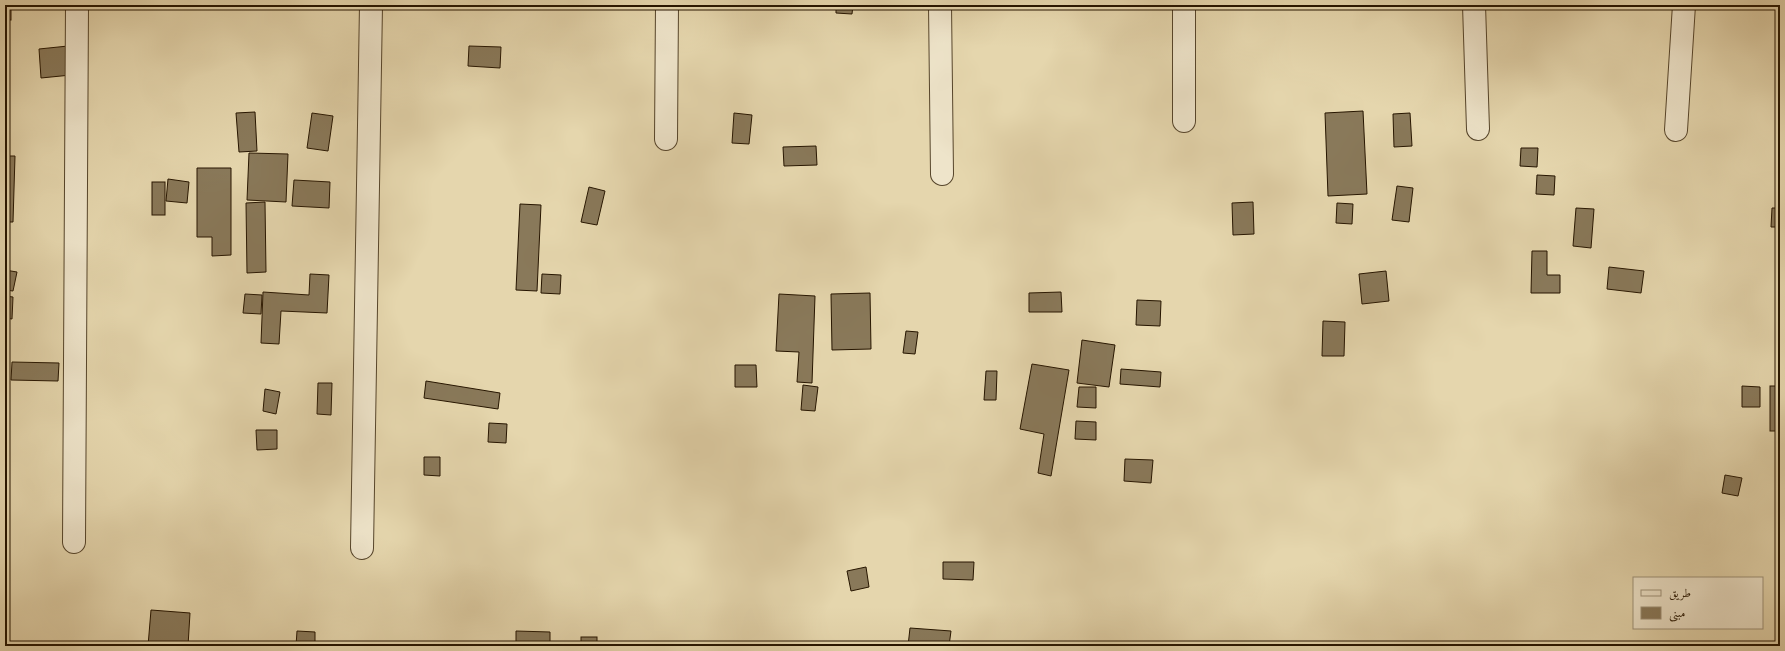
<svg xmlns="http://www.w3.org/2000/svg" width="1785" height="651" viewBox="0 0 1785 651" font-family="'Libre Caslon Text',Amiri,serif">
  <rect width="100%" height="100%" fill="#e5d6ad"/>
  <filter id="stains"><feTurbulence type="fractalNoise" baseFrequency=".005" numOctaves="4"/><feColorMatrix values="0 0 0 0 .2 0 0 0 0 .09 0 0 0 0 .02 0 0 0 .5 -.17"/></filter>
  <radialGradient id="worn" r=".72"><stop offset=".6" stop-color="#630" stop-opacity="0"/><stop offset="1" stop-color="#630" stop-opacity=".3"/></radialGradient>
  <g fill="#89795a" stroke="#261500">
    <rect x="5" y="5" width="6" height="15"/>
    <path d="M 836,5 L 853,5 L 852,14 L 836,13 Z"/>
    <path d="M 68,46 L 71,75 L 41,78 L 39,49 Z"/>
    <path d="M 469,46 L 501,47 L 500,68 L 468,66 Z"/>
    <path d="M 1363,111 L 1367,194 L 1328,196 L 1325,113 Z"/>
    <path d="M 255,112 L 257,151 L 239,152 L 236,113 Z"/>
    <path d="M 312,113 L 333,116 L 328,151 L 307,148 Z"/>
    <path d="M 734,113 L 752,115 L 749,144 L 732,143 Z"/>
    <path d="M 1410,113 L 1412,146 L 1394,147 L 1393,114 Z"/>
    <path d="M 816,146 L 817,165 L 784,166 L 783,147 Z"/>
    <path d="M 1521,148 L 1538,148 L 1537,167 L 1520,166 Z"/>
    <path d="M 249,153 L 288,154 L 286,202 L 247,200 Z"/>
    <path d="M 5,156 L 15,156 L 13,222 L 5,222 Z"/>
    <path d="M 197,168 L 231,168 L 231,255 L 212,256 L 212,237 L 197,237 Z"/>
    <path d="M 1537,175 L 1555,176 L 1554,195 L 1536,194 Z"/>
    <path d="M 168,179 L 189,182 L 187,203 L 166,201 Z"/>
    <path d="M 294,180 L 330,182 L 329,208 L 292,206 Z"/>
    <rect x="152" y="182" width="13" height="33"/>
    <path d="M 1397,186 L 1413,188 L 1409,222 L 1392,220 Z"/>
    <path d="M 589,187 L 605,191 L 597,225 L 581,222 Z"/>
    <path d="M 265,202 L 266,272 L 247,273 L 246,203 Z"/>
    <path d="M 1253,202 L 1254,234 L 1233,235 L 1232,203 Z"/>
    <path d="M 1337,203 L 1353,204 L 1352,224 L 1336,223 Z"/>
    <path d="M 520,204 L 541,205 L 537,291 L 516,290 Z"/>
    <path d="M 1576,208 L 1594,209 L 1591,248 L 1573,246 Z"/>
    <path d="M 1772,208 L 1780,208 L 1780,227 L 1771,227 Z"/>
    <path d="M 1532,251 L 1547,251 L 1547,275 L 1560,275 L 1560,293 L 1531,293 Z"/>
    <path d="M 1609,267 L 1644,271 L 1641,293 L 1607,289 Z"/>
    <path d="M 5,270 L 17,272 L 13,291 L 5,290 Z"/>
    <path d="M 1386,271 L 1389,301 L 1362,304 L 1359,274 Z"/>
    <path d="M 310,274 L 329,275 L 327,313 L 281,311 L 279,344 L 261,343 L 263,292 L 309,295 Z"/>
    <path d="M 542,274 L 561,275 L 560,294 L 541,293 Z"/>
    <path d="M 1061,292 L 1062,312 L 1029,312 L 1029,293 Z"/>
    <path d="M 870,293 L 871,349 L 832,350 L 831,294 Z"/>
    <path d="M 245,294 L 262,295 L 261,314 L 243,313 Z"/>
    <path d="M 779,294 L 815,296 L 812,383 L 797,382 L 799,352 L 776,351 Z"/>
    <path d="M 5,296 L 13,297 L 12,319 L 5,318 Z"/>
    <path d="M 1137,300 L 1161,301 L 1160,326 L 1136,325 Z"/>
    <path d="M 1323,321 L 1345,322 L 1344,356 L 1322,356 Z"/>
    <path d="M 906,331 L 918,332 L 915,354 L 903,353 Z"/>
    <path d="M 1082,340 L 1115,345 L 1109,387 L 1077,383 Z"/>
    <path d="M 12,362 L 59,363 L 58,381 L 11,380 Z"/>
    <path d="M 1032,364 L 1069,370 L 1051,476 L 1038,473 L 1044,434 L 1020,429 Z"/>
    <path d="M 735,365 L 756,365 L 757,387 L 735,387 Z"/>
    <path d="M 1121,369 L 1161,372 L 1160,387 L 1120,384 Z"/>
    <path d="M 986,371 L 997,371 L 996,400 L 984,400 Z"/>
    <path d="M 426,381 L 500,393 L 498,409 L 424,398 Z"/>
    <path d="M 318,383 L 332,383 L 331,415 L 317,414 Z"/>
    <path d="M 803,385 L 818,387 L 815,411 L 801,410 Z"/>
    <path d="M 1742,386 L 1760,387 L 1760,407 L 1742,407 Z"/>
    <rect x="1770" y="386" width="10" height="45"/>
    <path d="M 1079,387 L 1096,387 L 1096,408 L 1077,407 Z"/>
    <path d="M 265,389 L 280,392 L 276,414 L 263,411 Z"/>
    <path d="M 1076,421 L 1096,422 L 1096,440 L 1075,439 Z"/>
    <path d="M 489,423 L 507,424 L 506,443 L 488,442 Z"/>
    <path d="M 256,430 L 277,430 L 277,449 L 257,450 Z"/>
    <path d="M 424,457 L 440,457 L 440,476 L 424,475 Z"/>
    <path d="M 1125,459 L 1153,460 L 1151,483 L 1124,481 Z"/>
    <path d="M 1725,475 L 1742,478 L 1738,496 L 1722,493 Z"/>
    <path d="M 943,562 L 974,562 L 973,580 L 943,579 Z"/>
    <path d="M 866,567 L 869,587 L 851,591 L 847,571 Z"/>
    <path d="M 151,610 L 190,613 L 188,646 L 148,646 Z"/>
    <path d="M 910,628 L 951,631 L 949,646 L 908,646 Z"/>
    <path d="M 297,631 L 315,632 L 315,646 L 296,646 Z"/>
    <path d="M 516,631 L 550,632 L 550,646 L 516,646 Z"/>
    <rect x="581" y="637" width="16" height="9"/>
  </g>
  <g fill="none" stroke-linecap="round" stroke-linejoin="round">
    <g stroke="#56452b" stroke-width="24">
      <g id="street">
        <path d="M 940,5 L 942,174"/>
        <path d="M 1184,5 L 1184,121"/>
        <path d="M 1474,5 L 1478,129"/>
        <path d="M 1676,130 L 1684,5"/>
        <path d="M 666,139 L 667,5"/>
        <path d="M 74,542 L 77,5"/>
        <path d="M 362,548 L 371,5"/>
      </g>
    </g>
    <use href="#street" stroke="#eee4ca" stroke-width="22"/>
  </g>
  <rect width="1785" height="651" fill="none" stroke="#e5d6ad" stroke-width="20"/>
  <rect x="6" y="6" width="1773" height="639" fill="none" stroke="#261500" stroke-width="2"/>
  <rect x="10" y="10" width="1765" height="631" fill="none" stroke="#261500"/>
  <rect x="1633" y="577" width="130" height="52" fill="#eee4ca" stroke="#9e9179"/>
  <rect x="1641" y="590" width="20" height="6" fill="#eee4ca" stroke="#9e9179"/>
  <text x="1669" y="597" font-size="12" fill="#261500">طريق</text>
  <rect x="1641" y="607" width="20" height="12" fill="#89795a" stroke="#9e9179"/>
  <text x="1669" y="617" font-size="12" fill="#261500">مبنى</text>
  <rect width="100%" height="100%" filter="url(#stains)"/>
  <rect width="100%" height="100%" fill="url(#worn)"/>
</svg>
